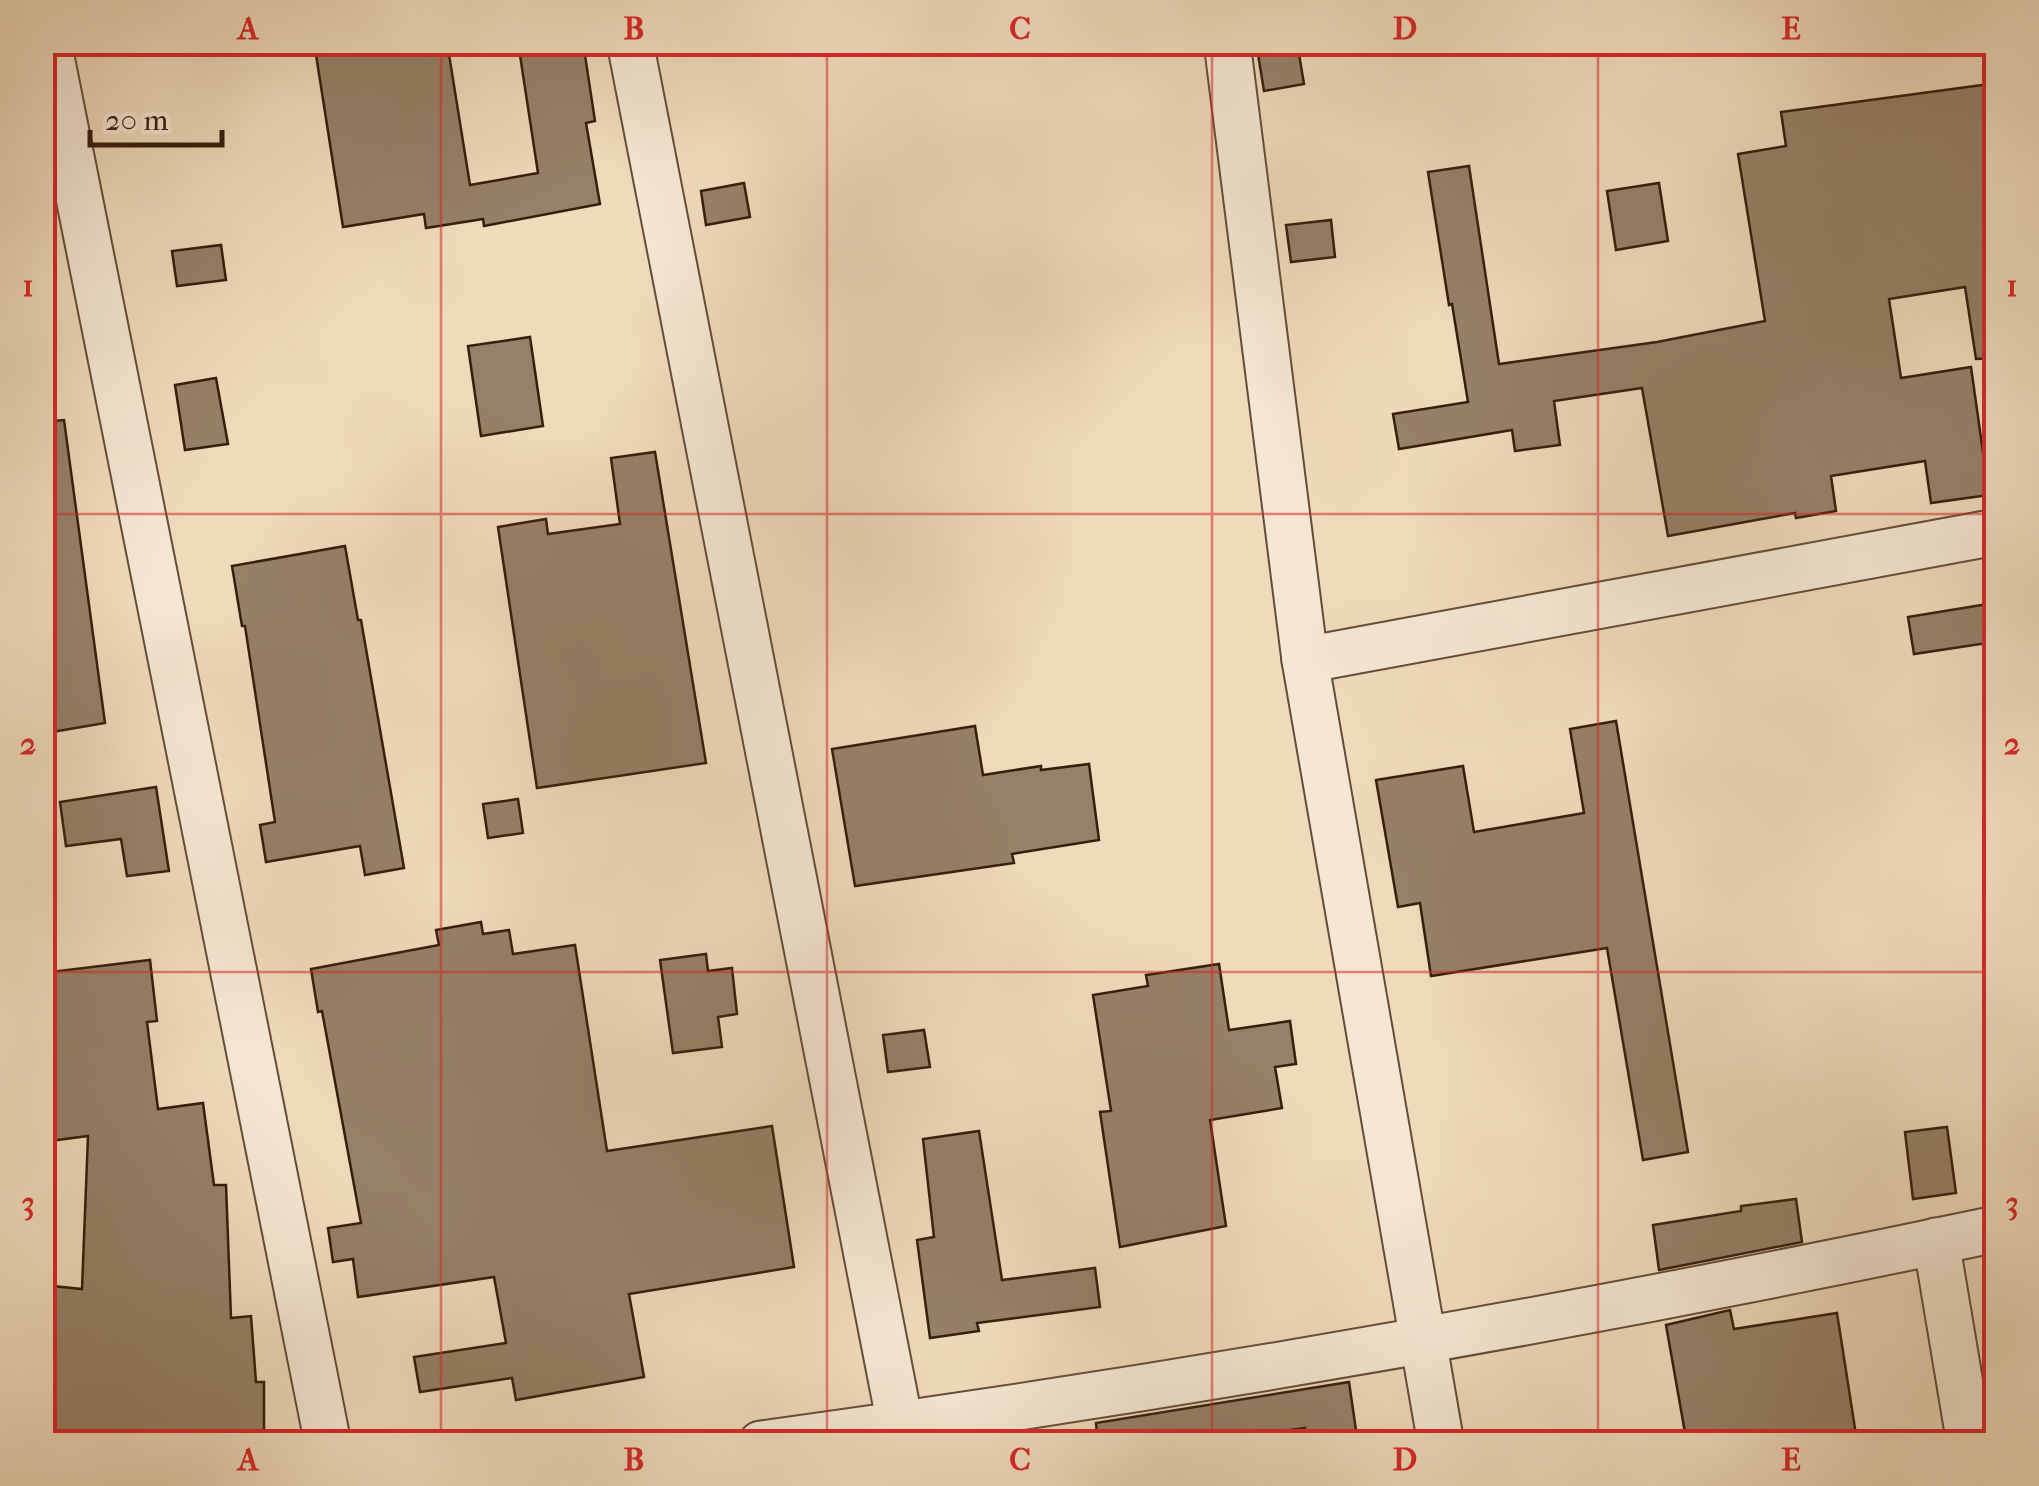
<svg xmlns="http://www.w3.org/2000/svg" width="2039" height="1486" viewBox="0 0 2039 1486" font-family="'IM FELL French Canon',serif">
  <rect width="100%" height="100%" fill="#efdabb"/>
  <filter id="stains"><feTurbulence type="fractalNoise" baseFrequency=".002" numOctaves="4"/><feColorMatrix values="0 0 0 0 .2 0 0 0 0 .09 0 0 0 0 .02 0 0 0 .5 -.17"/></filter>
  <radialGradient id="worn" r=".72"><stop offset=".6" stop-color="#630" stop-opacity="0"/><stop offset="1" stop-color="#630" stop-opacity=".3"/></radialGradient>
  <g fill="#968067" stroke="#361e0c" stroke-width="2.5">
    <path d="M 314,42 L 447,42 L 470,185 L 538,173 L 518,42 L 583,42 L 595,121 L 586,123 L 600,204 L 484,226 L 483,219 L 426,228 L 424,214 L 343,227 Z"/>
    <path d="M 1256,42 L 1297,42 L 1304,84 L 1264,91 Z"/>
    <path d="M 1990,84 L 1992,97 L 1996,96 L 1996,358 L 1976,359 L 1965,287 L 1889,299 L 1901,378 L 1971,367 L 1989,495 L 1931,503 L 1925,461 L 1831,476 L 1836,511 L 1796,518 L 1795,513 L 1668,536 L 1642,388 L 1554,401 L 1560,445 L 1515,451 L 1512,430 L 1399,449 L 1393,414 L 1468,402 L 1452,304 L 1449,305 L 1428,172 L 1469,166 L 1499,364 L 1657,342 L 1765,321 L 1738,154 L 1786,146 L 1781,112 Z"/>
    <path d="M 744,183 L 750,217 L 706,225 L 701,191 Z"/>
    <path d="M 1659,183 L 1668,241 L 1616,250 L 1607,191 Z"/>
    <path d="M 1331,220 L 1335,257 L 1291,262 L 1286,225 Z"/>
    <path d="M 221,245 L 226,280 L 177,286 L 172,251 Z"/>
    <path d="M 530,337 L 543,426 L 481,436 L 468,346 Z"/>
    <path d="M 216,378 L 228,444 L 185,450 L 175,385 Z"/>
    <path d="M 64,420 L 105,723 L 46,733 L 42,713 L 42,422 Z"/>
    <path d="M 655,452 L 706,763 L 537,788 L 498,527 L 546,519 L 548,534 L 620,524 L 611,458 Z"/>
    <path d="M 345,546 L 358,620 L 361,620 L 404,868 L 365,875 L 360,846 L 266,862 L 260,825 L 275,822 L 245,626 L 242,626 L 232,566 Z"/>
    <path d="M 1988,604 L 1994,642 L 1914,654 L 1908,617 Z"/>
    <path d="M 1616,721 L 1688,1152 L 1643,1160 L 1607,948 L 1431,976 L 1420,903 L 1398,907 L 1376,780 L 1463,766 L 1474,832 L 1584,813 L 1570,729 Z"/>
    <path d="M 975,726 L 983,775 L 1041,766 L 1041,770 L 1089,764 L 1099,840 L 1012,854 L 1014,863 L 855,886 L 832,749 Z"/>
    <path d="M 156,787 L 169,871 L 127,876 L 121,839 L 66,846 L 60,802 Z"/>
    <path d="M 518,799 L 523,833 L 488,838 L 483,804 Z"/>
    <path d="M 481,922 L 483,934 L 509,930 L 513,954 L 575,945 L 607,1151 L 772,1126 L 794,1267 L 629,1294 L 644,1377 L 516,1400 L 512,1378 L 420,1392 L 414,1357 L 506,1343 L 494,1277 L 358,1297 L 353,1259 L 333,1262 L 328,1228 L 361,1223 L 322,1011 L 318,1012 L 311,969 L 439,945 L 436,930 Z"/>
    <path d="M 706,954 L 708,971 L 732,968 L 737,1014 L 718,1017 L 722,1047 L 673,1053 L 660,960 Z"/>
    <path d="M 150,960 L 157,1021 L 147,1022 L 158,1109 L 203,1103 L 214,1185 L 226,1185 L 231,1318 L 251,1316 L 256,1382 L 264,1382 L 264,1444 L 42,1444 L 42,1285 L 82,1289 L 88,1136 L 42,1142 L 42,973 Z"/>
    <path d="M 1219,964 L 1229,1030 L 1290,1021 L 1296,1064 L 1275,1067 L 1282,1108 L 1210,1120 L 1226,1226 L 1120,1247 L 1100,1112 L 1111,1111 L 1093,995 L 1148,986 L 1146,975 Z"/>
    <path d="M 924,1030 L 930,1067 L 888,1072 L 883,1035 Z"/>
    <path d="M 1947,1127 L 1956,1193 L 1913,1199 L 1905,1132 Z"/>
    <path d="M 979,1131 L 1002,1280 L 1095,1268 L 1100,1307 L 977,1323 L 979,1331 L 930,1338 L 917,1240 L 934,1237 L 923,1139 Z"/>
    <path d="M 1796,1199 L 1802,1242 L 1659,1270 L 1653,1225 L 1741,1211 L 1741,1206 Z"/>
    <path d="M 1730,1310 L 1734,1329 L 1837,1313 L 1856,1435 L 1803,1444 L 1687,1444 L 1666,1325 Z"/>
    <path d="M 1349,1382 L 1358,1444 L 1307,1444 L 1305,1428 L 1226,1439 L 1227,1444 L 1098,1444 L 1096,1423 Z"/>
  </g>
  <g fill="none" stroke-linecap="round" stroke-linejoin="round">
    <g stroke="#644d38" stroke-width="49">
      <g id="minor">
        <path d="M 48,42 L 328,1444"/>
        <path d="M 630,42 L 904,1444"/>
        <path d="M 1227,42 L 1305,660 L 1441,1444"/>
        <path d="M 1305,660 L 1996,532"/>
        <path d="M 1936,1241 L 1970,1444"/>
        <path d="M 761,1444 C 1175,1388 1588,1315 1996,1229"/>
      </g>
    </g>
    <use href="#minor" stroke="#f5e7d3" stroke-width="45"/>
  </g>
  <path fill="none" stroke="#d62828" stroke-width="2.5" stroke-opacity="0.55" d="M 441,42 L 441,1444M 827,42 L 827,1444M 1212,42 L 1212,1444M 1598,42 L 1598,1444M 42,514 L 1996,514M 42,972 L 1996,972"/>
  <rect width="2039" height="1486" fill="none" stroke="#efdabb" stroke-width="110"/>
  <path d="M90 130v15h132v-15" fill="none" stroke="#361e0c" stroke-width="5"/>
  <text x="105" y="130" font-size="30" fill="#361e0c" stroke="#f5e7d3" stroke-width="8" paint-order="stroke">20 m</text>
  <rect x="55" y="55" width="1929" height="1376" fill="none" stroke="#d62828" stroke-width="4"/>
  <g font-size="32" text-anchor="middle" font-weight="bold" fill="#d62828">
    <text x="248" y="39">A</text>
    <text x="634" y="39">B</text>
    <text x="1020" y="39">C</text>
    <text x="1405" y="39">D</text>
    <text x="1791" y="39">E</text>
    <text x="28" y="296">1</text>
    <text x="2012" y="296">1</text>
    <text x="28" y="754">2</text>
    <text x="2012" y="754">2</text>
    <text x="28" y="1213">3</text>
    <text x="2012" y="1213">3</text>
    <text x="248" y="1470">A</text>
    <text x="634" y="1470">B</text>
    <text x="1020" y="1470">C</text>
    <text x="1405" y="1470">D</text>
    <text x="1791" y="1470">E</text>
  </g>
  <rect width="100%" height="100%" filter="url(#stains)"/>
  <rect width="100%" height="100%" fill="url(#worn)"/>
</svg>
